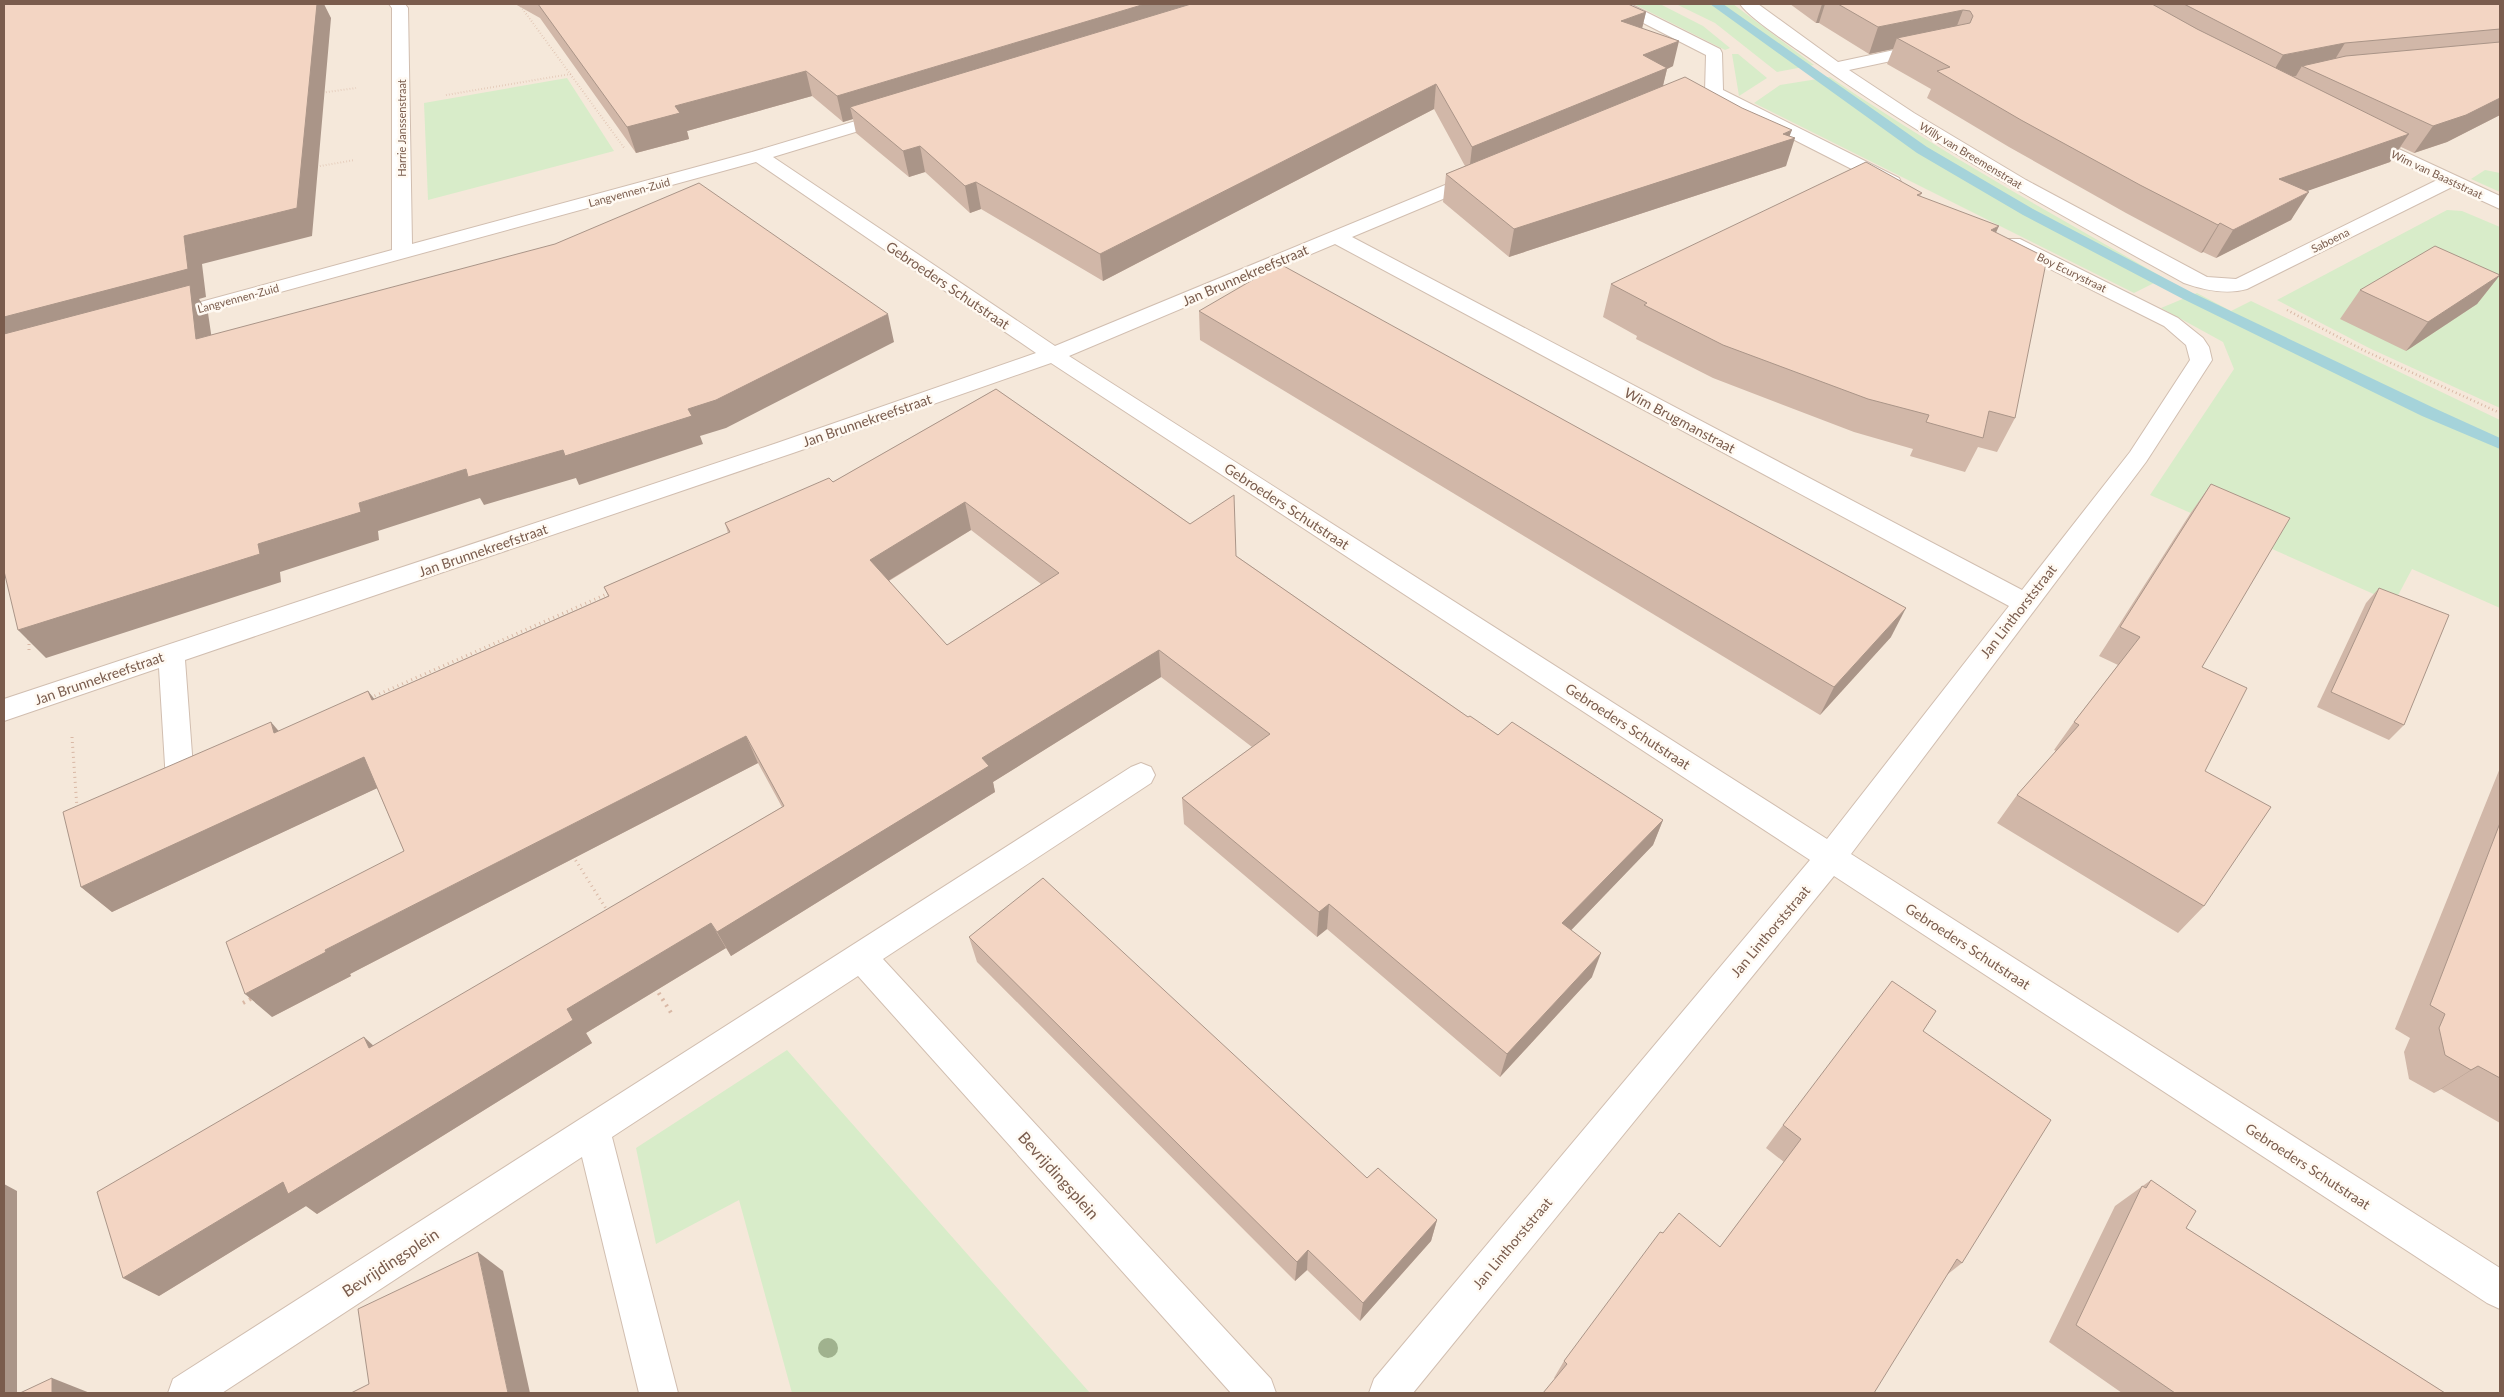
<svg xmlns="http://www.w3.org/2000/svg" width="2504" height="1397" viewBox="0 0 2504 1397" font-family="Lato,sans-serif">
  <rect width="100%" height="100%" fill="#fdf6ec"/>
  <rect fill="#f5e8da" x="4" y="4" width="2496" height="1389"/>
  <g fill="#d8ecc9">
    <path d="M 1634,4 L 1660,4 L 1703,26 L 1730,48 L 1725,50 Z"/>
    <path d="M 1676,4 L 1733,4 L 1814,65 L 1777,72 L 1715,23 Z"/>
    <path d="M 1732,54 L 1738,54 L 1767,78 L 1739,96 Z"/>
    <path d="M 1830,77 C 1938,151 2051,213 2164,278 L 2134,293 L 1754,103 L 1780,85 Z"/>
    <path d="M 567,78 L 614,151 L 428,200 L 424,103 Z"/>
    <path d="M 2485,170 L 2500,173 L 2500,192 L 2471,179 Z"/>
    <path d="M 2447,210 L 2462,211 L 2500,227 L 2500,408 L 2369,348 L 2277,300 Z"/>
    <path d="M 2197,293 L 2231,311 L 2251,301 L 2500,420 L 2500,608 L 2412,569 L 2394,603 L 2150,495 L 2234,369 L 2223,342 L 2161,308 Z"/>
    <path d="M 787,1050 L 1090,1393 L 792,1393 L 739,1200 L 656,1244 L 636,1148 Z"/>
  </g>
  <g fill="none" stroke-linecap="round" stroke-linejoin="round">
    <path fill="#a5d3da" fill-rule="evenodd" d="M 1710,4 L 1723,4 L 1927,147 L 2033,209 L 2193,293 L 2434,408 L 2500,438 L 2500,449 L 2422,416 L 2183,299 L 2023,215 L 1917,153 Z"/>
    <g stroke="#d1beb0" stroke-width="2">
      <g id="minor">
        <path d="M 389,4 L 405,4 L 408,8 L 412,244 L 752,152 L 889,111 L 895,112 L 898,116 L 895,120 L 773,157 L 1055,346 L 1479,171 L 1486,173 L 1488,177 L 1486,181 L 1352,237 L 2022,590 L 2130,452 L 2190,360 L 2186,345 L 2164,326 L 2006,247 L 2003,243 L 2006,239 L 2020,239 L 2178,318 L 2203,338 L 2209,347 L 2212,360 L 2146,462 L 1851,854 L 2500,1268 L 2500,1309 L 2487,1303 L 1834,876 L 1413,1393 L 1369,1393 L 1374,1379 L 1810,860 L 1051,363 L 793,453 L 185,660 L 194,781 L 190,789 L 180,793 L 170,789 L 166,781 L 159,668 L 4,721 L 4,699 L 777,443 L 1036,353 L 756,162 L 174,321 L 167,323 L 160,321 L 156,317 L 160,313 L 392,250 L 392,8 ZM 1335,244 L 2009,606 L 1827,839 L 1069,356 Z"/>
        <path d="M 1610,4 L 1630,4 L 1720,49 L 1722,53 L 1723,90 L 1899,178 L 1901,182 L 1899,186 L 1885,186 L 1708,96 L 1705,92 L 1706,55 L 1612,7 Z"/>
        <path d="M 1740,4 L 1758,4 L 1838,62 L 1927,43 L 1933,44 L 1935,48 L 1933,52 L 1849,70 L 1914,113 L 2026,180 L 2207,277 L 2236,279 L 2437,180 L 2356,141 L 2353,137 L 2356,133 L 2362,132 L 2500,196 L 2500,209 L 2452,187 L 2247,289 C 2226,295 2204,290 2184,283 C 2059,214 1934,146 1818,64 C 1800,51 1751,20 1740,4 Z"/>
        <path d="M 1141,763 L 1151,767 L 1155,775 L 1151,783 L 883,959 L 1271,1379 L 1276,1393 L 1231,1393 L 858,976 L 612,1137 L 678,1393 L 639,1393 L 582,1157 L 222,1393 L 168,1393 L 173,1379 L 1131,767 Z"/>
      </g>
    </g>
    <g stroke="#d9b8a5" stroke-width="2" stroke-dasharray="0.5 2.5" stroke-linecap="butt">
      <path d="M 519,4 L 625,149"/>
      <path d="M 320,93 L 356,88"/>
      <path d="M 446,95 L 571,74"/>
      <path d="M 314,167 L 355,160"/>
    </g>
    <path stroke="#d9b8a5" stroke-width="2.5" stroke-dasharray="1 3" stroke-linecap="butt" d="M 2287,310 L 2365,351 L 2500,413"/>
    <g stroke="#d9b8a5" stroke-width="3" stroke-dasharray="1 4" stroke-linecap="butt">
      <path d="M 29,639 L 29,653"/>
      <path d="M 370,698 L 609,593"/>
      <path d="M 72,737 L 77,808"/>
      <path d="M 573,856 L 608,912"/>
    </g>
    <g stroke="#d9b8a5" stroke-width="4" stroke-dasharray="2 5" stroke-linecap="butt">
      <path d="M 655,987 L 673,1016"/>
      <path d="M 243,1003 L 254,997"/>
    </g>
    <use href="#minor" fill="#fff" fill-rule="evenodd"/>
  </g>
  <circle fill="#a0b28e" cx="828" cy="1348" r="10"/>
  <g fill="#d1b7a8" fill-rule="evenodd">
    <path d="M 515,4 L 1628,4 L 1646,12 L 1642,28 L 1673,66 L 1667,69 L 1663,85 L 1790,136 L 1786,166 L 1509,257 L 1443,202 L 1446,174 L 1465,166 L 1434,109 L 1103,281 L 981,209 L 970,213 L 925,172 L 909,177 L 856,133 L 853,119 L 843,122 L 812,96 L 687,131 L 689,139 L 636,153 L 540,18 Z"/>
    <path d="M 1790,4 L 2500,4 L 2500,115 L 2447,142 L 2414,153 L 2401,147 L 2390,162 L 2306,191 L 2291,220 L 2216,258 L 2203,252 L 2201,253 L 2126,213 L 2009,147 L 1927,98 L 1931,89 L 1887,64 L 1893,49 L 1869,54 L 1819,23 L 1816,23 Z"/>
    <path d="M 1922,193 L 1920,196 L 1996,232 L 2015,418 L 1997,452 L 1978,447 L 1965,472 L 1910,456 L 1913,449 L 1854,432 L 1713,378 L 1636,339 L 1637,336 L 1603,317 L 1611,284 Z"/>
    <path d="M 2500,275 L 2477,304 L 2406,351 L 2340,319 L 2360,290 Z"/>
    <path d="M 1199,311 L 1891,637 L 1820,715 L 1200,340 Z"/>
    <path d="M 996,389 L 1468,717 L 1498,735 L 1663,820 L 1653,845 L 1571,930 L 1592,977 L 1500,1077 L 1327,929 L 1317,937 L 1184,824 L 1182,798 L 1252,747 L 1161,677 L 993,782 L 995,792 L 731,956 L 726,948 L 586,1033 L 592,1043 L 317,1214 L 306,1206 L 159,1296 L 123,1278 L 374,1046 L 782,807 L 758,763 L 350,974 L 351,976 L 272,1017 L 404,851 L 377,788 L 112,912 L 81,887 L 368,691 L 374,699 L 608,596 L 604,587 L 728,533 L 725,523 L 833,482 ZM 971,530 L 1041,584 L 947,645 L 889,581 Z"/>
    <path d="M 2211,484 L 2202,667 L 2205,771 L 2204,906 L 2178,933 L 1997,823 L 2017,795 L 2056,751 L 2054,750 L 2074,722 L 2118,665 L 2099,656 L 2190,514 Z"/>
    <path d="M 2379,588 L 2404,725 L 2389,740 L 2317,707 L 2366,603 Z"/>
    <path d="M 2500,768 L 2500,1123 L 2441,1089 L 2434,1093 L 2409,1079 L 2404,1052 L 2410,1038 L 2395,1029 Z"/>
    <path d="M 969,937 L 1437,1220 L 1431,1241 L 1360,1321 L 1307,1270 L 1295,1281 L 977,962 Z"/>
    <path d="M 1923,1031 L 1962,1263 L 1948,1274 L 1555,1379 L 1554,1378 L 1564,1361 L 1663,1233 L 1720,1247 L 1784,1162 L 1766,1148 L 1783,1125 Z"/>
    <path d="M 2151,1180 L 2186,1228 L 2445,1393 L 2122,1393 L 2049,1342 L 2115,1206 Z"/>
  </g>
  <g fill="#aa9588">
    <path d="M 317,4 L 324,4 L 331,18 L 312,236 L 202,264 L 206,297 L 199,299 L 208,313 L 216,367 L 4,351 L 4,317 L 184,236 Z"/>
    <path d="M 1145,4 L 1226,4 L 850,107 L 853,119 L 843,122 L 837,96 Z"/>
    <path d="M 1822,4 L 1825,4 L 1819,23 L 1816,23 Z"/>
    <path d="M 1963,10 L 1953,36 L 1897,38 L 1893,49 L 1869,54 L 1878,27 Z"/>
    <path d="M 1646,12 L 1640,37 L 1621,21 Z"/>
    <path d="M 1679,41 L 1673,66 L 1667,69 L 1661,94 L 1469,173 L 1472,147 L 1643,55 Z"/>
    <path d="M 2345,43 L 2329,69 L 2302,66 L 2296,76 L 2267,82 L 2283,55 Z"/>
    <path d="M 806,71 L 812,96 L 687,131 L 689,139 L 636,153 L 627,127 L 675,106 Z"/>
    <path d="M 1436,84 L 1434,109 L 1103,281 L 1100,254 Z"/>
    <path d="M 2500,98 L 2500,115 L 2447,142 L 2414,153 L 2433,126 Z"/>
    <path d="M 1792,130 L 1788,140 L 1795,138 L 1786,166 L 1509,257 L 1514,229 L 1783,134 Z"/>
    <path d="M 2409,134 L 2390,162 L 2262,207 L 2279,179 Z"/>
    <path d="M 920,146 L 925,172 L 909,177 L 903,151 Z"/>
    <path d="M 976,182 L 981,209 L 970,213 L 965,186 Z"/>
    <path d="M 2309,192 L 2291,220 L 2216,258 L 2233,230 Z"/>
    <path d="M 2220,223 L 2203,252 L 2201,253 L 2218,225 Z"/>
    <path d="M 1999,226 L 1984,259 L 1991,230 Z"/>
    <path d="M 2500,275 L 2477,304 L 2406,351 L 2428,322 Z"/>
    <path d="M 888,314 L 894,342 L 726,428 L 700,436 L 703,444 L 579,485 L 576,478 L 484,505 L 480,498 L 378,531 L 379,540 L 280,572 L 281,582 L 46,658 L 18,630 L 258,544 L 359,503 L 466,469 L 688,409 Z"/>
    <path d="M 965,502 L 971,530 L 878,587 L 870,560 Z"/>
    <path d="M 1906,608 L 1891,637 L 1820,715 L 1834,687 Z"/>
    <path d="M 1159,650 L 1161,677 L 993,782 L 995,792 L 731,956 L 717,932 L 982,758 Z"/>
    <path d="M 368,691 L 389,718 L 372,700 Z"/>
    <path d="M 271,722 L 294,749 L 274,733 Z"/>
    <path d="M 746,736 L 758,763 L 350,974 L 351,976 L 272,1017 L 245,994 L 325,950 Z"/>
    <path d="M 364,757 L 386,784 L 112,912 L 81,887 Z"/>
    <path d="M 1663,820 L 1653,845 L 1554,948 L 1562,923 Z"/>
    <path d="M 1329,904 L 1327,929 L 1317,937 L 1319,912 Z"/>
    <path d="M 711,923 L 726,948 L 586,1033 L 592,1043 L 317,1214 L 306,1206 L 159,1296 L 123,1278 L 567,1009 Z"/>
    <path d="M 1601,953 L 1592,977 L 1500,1077 L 1507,1054 Z"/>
    <path d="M 364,1037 L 389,1060 L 369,1048 Z"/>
    <path d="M 2478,1066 L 2441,1089 L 2434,1093 L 2471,1070 Z"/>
    <path d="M 4,1184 L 17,1191 L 17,1393 L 4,1393 Z"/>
    <path d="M 1437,1220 L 1431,1241 L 1360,1321 L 1363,1303 Z"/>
    <path d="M 1308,1250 L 1307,1270 L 1295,1281 L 1297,1262 Z"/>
    <path d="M 478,1252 L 503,1271 L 530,1393 L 508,1393 Z"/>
    <path d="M 52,1378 L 90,1393 L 52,1393 Z"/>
  </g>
  <g fill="#f3d5c3" stroke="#aa9588" fill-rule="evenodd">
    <path d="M 4,4 L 317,4 L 297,208 L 184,236 L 188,269 L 4,317 Z"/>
    <path d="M 538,4 L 1145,4 L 837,96 L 806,71 L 675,106 L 680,113 L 627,127 Z"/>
    <path d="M 1191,4 L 1628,4 L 1646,12 L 1621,21 L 1679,41 L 1643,55 L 1667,68 L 1472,147 L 1436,84 L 1100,254 L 976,182 L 965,186 L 920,146 L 903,151 L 850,107 Z"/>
    <path d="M 1838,4 L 2152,4 L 2197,29 L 2409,134 L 2279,179 L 2309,192 L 2233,230 L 2220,223 L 2218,225 L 2140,185 L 2021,120 L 1937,71 L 1950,67 L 1897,38 L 1970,23 L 1973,16 L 1970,11 L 1963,10 L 1878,27 Z"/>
    <path d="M 2184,4 L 2500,4 L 2500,29 L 2345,43 L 2283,55 Z"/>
    <path d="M 2500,42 L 2500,98 L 2466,115 L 2433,126 L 2302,66 L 2346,56 Z"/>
    <path d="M 1685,77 L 1742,108 L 1792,130 L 1783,134 L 1795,138 L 1514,229 L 1446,174 Z"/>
    <path d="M 1866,162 L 1922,193 L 1917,195 L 1999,226 L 1991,230 L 2047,258 L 2015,418 L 1989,411 L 1983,438 L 1926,422 L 1929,415 L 1868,399 L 1723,345 L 1644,305 L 1647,303 L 1611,284 Z"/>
    <path d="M 699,183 L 888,314 L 716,400 L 688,409 L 692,416 L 565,456 L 563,450 L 468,477 L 466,469 L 359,503 L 361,512 L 258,544 L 260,554 L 18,630 L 4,571 L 4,334 L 190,285 L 196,339 L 555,244 Z"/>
    <path d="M 2435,246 L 2500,275 L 2428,322 L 2360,290 Z"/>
    <path d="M 1280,264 L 1906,608 L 1834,687 L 1199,311 Z"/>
    <path d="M 996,389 L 1190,524 L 1234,495 L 1236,556 L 1468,717 L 1470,716 L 1498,735 L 1512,722 L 1663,820 L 1562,923 L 1601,953 L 1507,1054 L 1329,904 L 1319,912 L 1182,798 L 1270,734 L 1159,650 L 982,758 L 989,766 L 717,932 L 711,923 L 567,1009 L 573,1020 L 288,1194 L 283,1182 L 123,1278 L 97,1192 L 364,1037 L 369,1048 L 784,806 L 746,736 L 325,950 L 326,952 L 245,994 L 226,942 L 404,851 L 364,757 L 81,887 L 63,812 L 271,722 L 274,733 L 368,691 L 372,700 L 609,596 L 604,587 L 730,532 L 725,523 L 829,478 L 833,482 ZM 965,502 L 1059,573 L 947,645 L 870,560 Z"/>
    <path d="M 2211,484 L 2290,518 L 2202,667 L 2247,688 L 2205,771 L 2271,807 L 2204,906 L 2017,795 L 2079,725 L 2074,722 L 2140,637 L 2120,627 Z"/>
    <path d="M 2379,588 L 2449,615 L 2404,725 L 2331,692 Z"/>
    <path d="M 2500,823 L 2500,1078 L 2478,1066 L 2471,1070 L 2445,1055 L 2439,1028 L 2445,1014 L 2430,1005 Z"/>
    <path d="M 1043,878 L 1367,1178 L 1378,1168 L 1437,1220 L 1363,1303 L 1308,1250 L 1297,1262 L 969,937 Z"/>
    <path d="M 1892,981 L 1936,1011 L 1923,1031 L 2051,1120 L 1962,1263 L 1957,1259 L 1874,1393 L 1543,1393 L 1567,1364 L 1564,1361 L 1660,1232 L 1663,1233 L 1679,1213 L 1720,1247 L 1801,1139 L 1783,1125 Z"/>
    <path d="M 2151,1180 L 2196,1211 L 2186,1228 L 2445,1393 L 2175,1393 L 2076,1325 L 2142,1186 L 2146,1188 Z"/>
    <path d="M 478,1252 L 508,1393 L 351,1393 L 369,1384 L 358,1309 Z"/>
    <path d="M 52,1378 L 52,1393 L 20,1393 Z"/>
  </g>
  <g text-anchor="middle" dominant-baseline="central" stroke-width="5" stroke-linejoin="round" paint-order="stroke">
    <g font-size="11" fill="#7a5c4d" stroke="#fffaf3">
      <text transform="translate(401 128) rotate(-90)">Harrie Janssenstraat</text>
      <text transform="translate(1971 155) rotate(31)">Willy van Breemenstraat</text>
      <text transform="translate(2437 174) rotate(25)">Wim van Baaststraat</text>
      <text transform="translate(629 192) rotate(-15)">Langvennen-Zuid</text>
      <text transform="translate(2330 240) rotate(-27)">Saboena</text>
      <text transform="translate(2072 272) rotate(26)">Boy Ecurystraat</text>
      <text transform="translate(238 298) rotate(-15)">Langvennen-Zuid</text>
    </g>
    <g font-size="14" fill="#7a5c4d" stroke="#fffaf3">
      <text transform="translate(1245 275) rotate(-23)">Jan Brunnekreefstraat</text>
      <text transform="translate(948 285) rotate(34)">Gebroeders Schutstraat</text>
      <text transform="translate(867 420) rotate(-19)">Jan Brunnekreefstraat</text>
      <text transform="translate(1680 420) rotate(28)">Wim Brugmanstraat</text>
      <text transform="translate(1287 506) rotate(33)">Gebroeders Schutstraat</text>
      <text transform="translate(483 550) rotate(-19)">Jan Brunnekreefstraat</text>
      <text transform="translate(2018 611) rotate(-52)">Jan Linthorststraat</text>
      <text transform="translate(99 678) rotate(-19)">Jan Brunnekreefstraat</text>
      <text transform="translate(1628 726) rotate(33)">Gebroeders Schutstraat</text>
      <text transform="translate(1770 931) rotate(-50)">Jan Linthorststraat</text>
      <text transform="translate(1968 946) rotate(33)">Gebroeders Schutstraat</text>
      <text transform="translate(2308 1166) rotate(33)">Gebroeders Schutstraat</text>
      <text transform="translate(1512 1243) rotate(-50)">Jan Linthorststraat</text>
    </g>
    <g font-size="16" fill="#7a5c4d" stroke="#fffaf3">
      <text transform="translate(1059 1175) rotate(48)">Bevrijdingsplein</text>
      <text transform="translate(390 1262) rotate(-33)">Bevrijdingsplein</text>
    </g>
  </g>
  <rect width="2504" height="1397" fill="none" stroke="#7a5c4d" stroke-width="10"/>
</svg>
